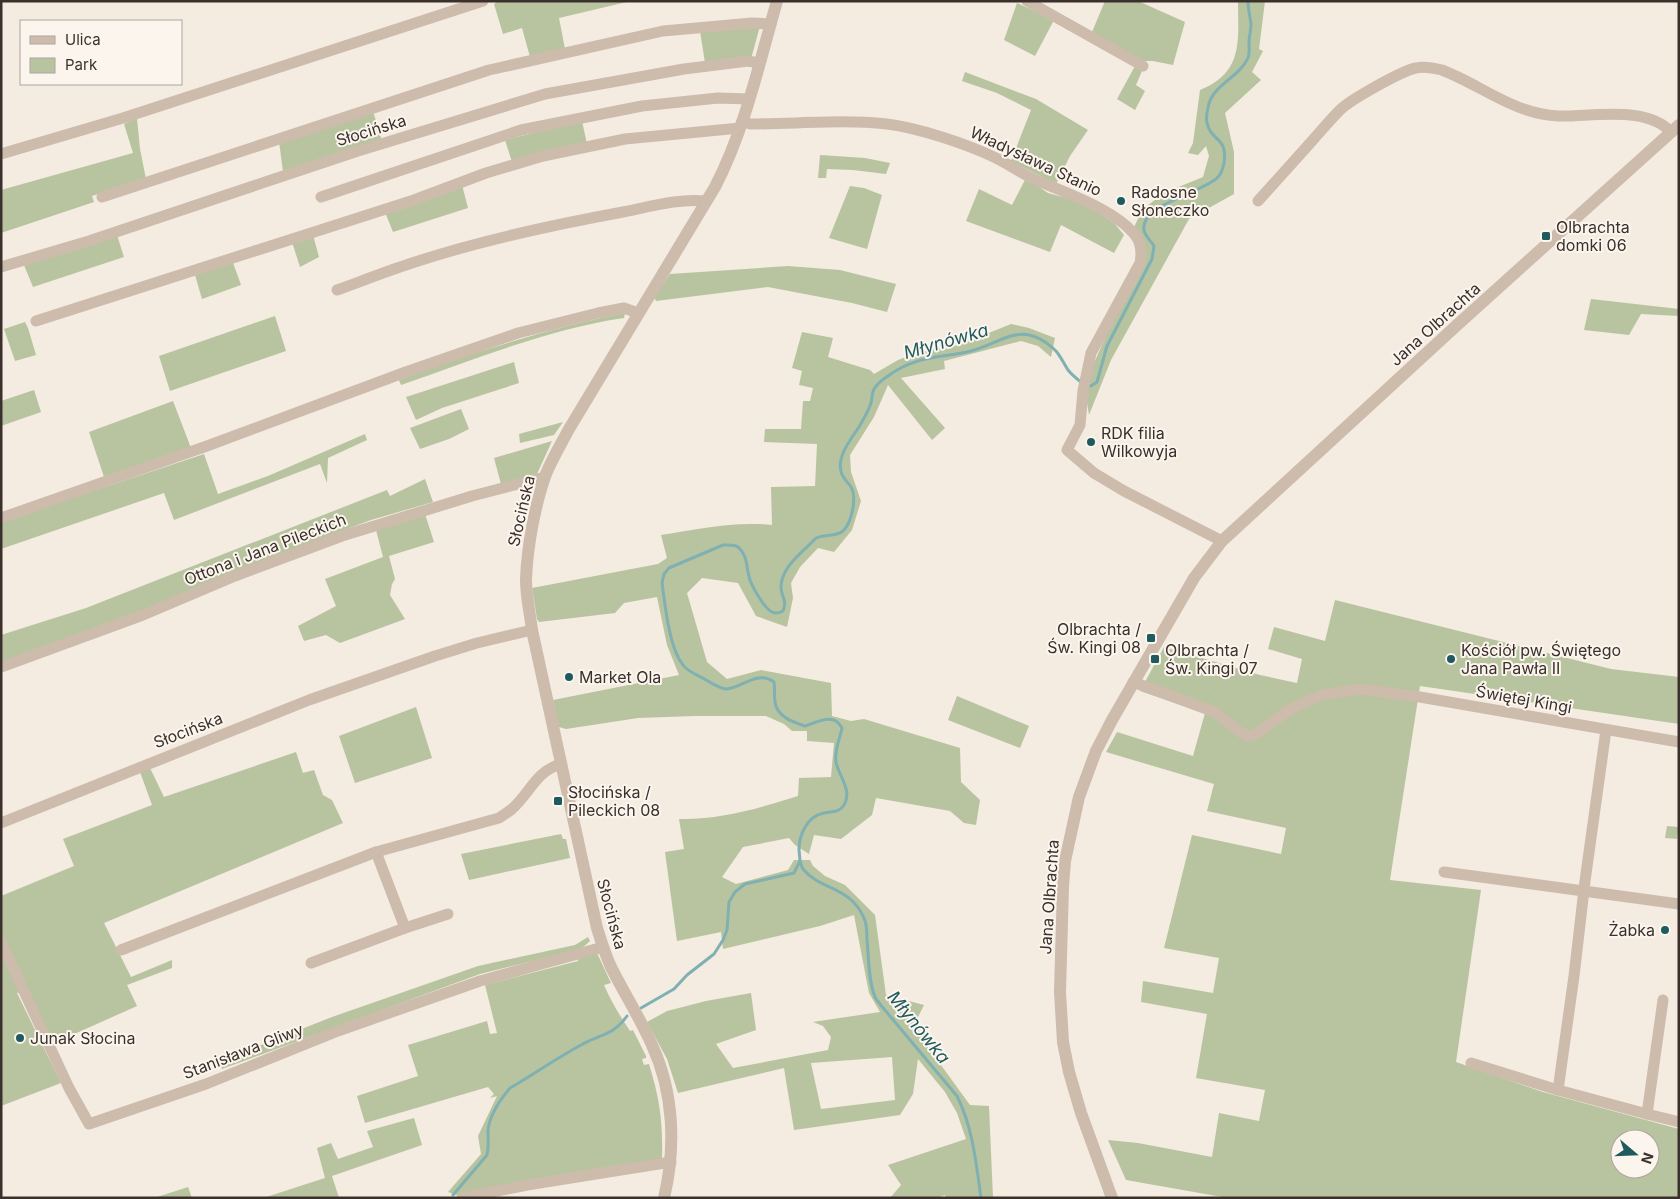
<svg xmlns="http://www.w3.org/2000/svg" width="1680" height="1199" viewBox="0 0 1680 1199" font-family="Inter,sans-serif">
  <rect width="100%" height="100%" fill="#f4ebe1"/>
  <g fill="#b8c4a0" fill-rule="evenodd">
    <path d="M 498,1 L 631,1 L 559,18 L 565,49 L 530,57 L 522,28 L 503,34 L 494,4 Z"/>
    <path d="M 1105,1 L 1138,1 L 1185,22 L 1173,65 L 1153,61 L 1143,61 L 1092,32 Z"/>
    <path d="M 1238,1 L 1265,1 L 1259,49 L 1263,51 L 1252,72 L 1261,80 L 1225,113 L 1234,152 L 1234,194 L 1189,219 L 1111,360 L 1089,415 L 1086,396 L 1094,363 L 1109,329 L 1138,278 L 1134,227 L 1143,209 L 1164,193 L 1203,177 L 1209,156 L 1206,146 L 1198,155 L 1188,153 L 1193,143 L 1200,90 C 1244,72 1238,41 1238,1 Z"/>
    <path d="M 1017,3 L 1054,20 L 1035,56 L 1004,40 Z"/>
    <path d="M 760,26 L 751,59 L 705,63 L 700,31 Z"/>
    <path d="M 1135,66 L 1142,71 L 1136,85 L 1145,91 L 1135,110 L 1117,99 Z"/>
    <path d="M 965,72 L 1036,99 L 1088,130 L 1070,156 L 1056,184 L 1011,161 L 1031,110 L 997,93 L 962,81 Z"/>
    <path d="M 373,111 L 382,141 L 283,172 L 279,141 Z"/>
    <path d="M 137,118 L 140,149 L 146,179 L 92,196 L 94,202 L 1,233 L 1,190 L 133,153 L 124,124 Z"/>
    <path d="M 582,121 L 587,144 L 512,162 L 505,140 Z"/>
    <path d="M 820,155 L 865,158 L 890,163 L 886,174 L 853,170 L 827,169 L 826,178 L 818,178 Z"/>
    <path d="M 1026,178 L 1048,193 L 1070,199 L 1093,209 L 1115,224 L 1124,235 L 1114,253 L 1061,225 L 1050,252 L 966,221 L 979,189 L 1012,205 Z"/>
    <path d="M 462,185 L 468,208 L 393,232 L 385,212 Z"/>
    <path d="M 850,186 L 864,188 L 882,195 L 867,249 L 829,238 Z"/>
    <path d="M 117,235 L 124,257 L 33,287 L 24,265 Z"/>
    <path d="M 313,235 L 319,257 L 300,267 L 292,242 Z"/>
    <path d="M 232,260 L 241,285 L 202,299 L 195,275 Z"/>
    <path d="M 788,266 L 840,270 L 896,284 L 887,312 L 852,303 L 768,287 L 656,301 L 654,297 L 670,274 Z"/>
    <path d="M 1591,299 L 1679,309 L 1679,316 L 1641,314 L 1629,335 L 1584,330 Z"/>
    <path d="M 625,313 L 624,318 C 548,329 474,360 401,385 L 398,378 C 473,354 547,328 625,313 Z"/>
    <path d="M 275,316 L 286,351 L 170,391 L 159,356 Z"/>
    <path d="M 25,322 L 28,328 L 36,355 L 15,361 L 4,329 Z"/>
    <path d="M 1011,324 L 1029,328 L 1055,338 L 1051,357 L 1038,346 L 1021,341 L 944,361 L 945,369 L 901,378 L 945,428 L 932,440 L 888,385 L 874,417 L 850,455 L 851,472 L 861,501 L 852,530 L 834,552 L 818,548 L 800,567 L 791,583 L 793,598 L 787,627 L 756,616 L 738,583 L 702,578 L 687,593 L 707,662 L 727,679 L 761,670 L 831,683 L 832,716 L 851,721 L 864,719 L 960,748 L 961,782 L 980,800 L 976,825 L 964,823 L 950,811 L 876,798 L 872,815 L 841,839 L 814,835 L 809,854 L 795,845 L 789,838 L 743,847 L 722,877 L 736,884 L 788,870 L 794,860 L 810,860 L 813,866 L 825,876 L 845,885 L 875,915 L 886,995 L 924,1005 L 916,1021 L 922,1039 L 970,1105 L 989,1106 L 993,1198 L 946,1198 L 945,1195 L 936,1198 L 890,1198 L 901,1185 L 888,1165 L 966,1139 L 957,1113 L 945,1092 L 918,1059 L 913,1094 L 900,1115 L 794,1130 L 784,1068 L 678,1093 L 667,1059 L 647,1022 L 667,1011 L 706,1001 L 751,993 L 756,1030 L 716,1044 L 733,1068 L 828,1050 L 831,1037 L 823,1026 L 813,1022 L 880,1012 L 869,993 L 854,915 L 820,926 L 723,949 L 721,932 L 677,941 L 665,852 L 684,849 L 679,819 C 720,820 760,808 798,796 L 799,778 L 831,777 L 834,743 L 807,741 L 807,731 L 792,731 L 784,724 L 766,716 L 694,716 L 638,718 L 566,729 L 559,727 L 553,700 L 679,675 L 667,645 L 657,597 L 624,603 L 615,613 L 539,622 L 537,619 L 532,588 L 658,564 L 667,558 L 661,535 C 698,529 735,521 772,525 L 771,487 L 815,486 L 817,444 L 764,442 L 765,429 L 801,429 L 803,401 L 810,401 L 813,388 L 799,385 L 802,371 L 792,368 L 802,332 L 833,338 L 828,357 L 870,370 L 874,374 L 898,360 L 919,352 L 959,345 ZM 892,1057 L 895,1100 L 821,1109 L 811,1063 Z"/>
    <path d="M 514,362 L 519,383 L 442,408 L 416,420 L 406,397 Z"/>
    <path d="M 34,390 L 41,412 L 1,426 L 1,401 Z"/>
    <path d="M 173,401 L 191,448 L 104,477 L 89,432 Z"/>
    <path d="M 461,409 L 469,429 L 449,439 L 420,449 L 410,428 Z"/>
    <path d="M 563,422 L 554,435 L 520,443 L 519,434 Z"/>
    <path d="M 365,434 L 367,440 L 328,458 L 327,483 L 320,464 L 174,520 L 164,493 L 1,549 L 1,522 L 204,454 L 218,494 L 268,476 Z"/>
    <path d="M 552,441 L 537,474 L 501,484 L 494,458 Z"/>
    <path d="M 425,479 L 433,502 L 371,520 L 256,563 L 148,609 L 1,663 L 1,635 L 86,608 L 387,490 L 390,496 Z"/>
    <path d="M 425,514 L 434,542 L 389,556 L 395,579 L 392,584 L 390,595 L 405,619 L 340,643 L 326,635 L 304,641 L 298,626 L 336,606 L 325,579 L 383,557 L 376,530 Z"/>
    <path d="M 1335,600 L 1611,669 L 1679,677 L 1679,724 L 1420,686 L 1390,880 L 1481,890 L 1456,1062 L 1543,1092 L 1679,1129 L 1679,1198 L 1228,1198 L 1126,1180 L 1108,1140 L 1138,1143 L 1212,1157 L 1219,1113 L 1259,1121 L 1265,1090 L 1196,1078 L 1207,1014 L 1141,1002 L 1143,981 L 1213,993 L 1219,958 L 1164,948 L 1192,835 L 1281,854 L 1286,828 L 1207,811 L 1214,784 L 1106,752 L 1117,732 L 1193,756 L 1205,713 L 1140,691 L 1164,647 L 1260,675 L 1297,683 L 1302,659 L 1268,649 L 1274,627 L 1325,641 ZM 1620,1139 L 1650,1139 L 1650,1169 L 1620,1169 Z"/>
    <path d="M 957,696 L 1029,726 L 1020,748 L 948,720 Z"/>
    <path d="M 416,707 L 432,758 L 355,783 L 339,736 Z"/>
    <path d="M 296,752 L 303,773 L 314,770 L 323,795 L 332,800 L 343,823 L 104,923 L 131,977 L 172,960 L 172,968 L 127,985 L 137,1006 L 52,1044 L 26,990 L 17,993 L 61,1083 L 1,1106 L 1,896 L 74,866 L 63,839 L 152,805 L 140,772 L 150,768 L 164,797 Z"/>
    <path d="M 1667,826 L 1679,827 L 1677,839 L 1665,838 Z"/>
    <path d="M 561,834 L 563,839 L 566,839 L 570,858 L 469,880 L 461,854 Z"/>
    <path d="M 588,937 L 590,941 L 581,949 L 480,974 L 222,1069 L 218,1062 L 332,1017 L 478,966 L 575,945 Z"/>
    <path d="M 597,953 L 611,983 L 604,985 C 611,1001 620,1016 630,1031 L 633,1030 L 646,1056 L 646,1058 L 642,1059 L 644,1065 L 649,1064 C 660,1100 663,1122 662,1159 L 459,1196 L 448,1192 L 481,1154 L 478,1136 L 497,1096 L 490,1098 L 494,1094 L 488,1087 L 365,1123 L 357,1096 L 418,1076 L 408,1045 L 487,1021 L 490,1034 L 497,1033 L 485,985 L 578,961 L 578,958 Z"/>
    <path d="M 414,1118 L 422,1145 L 332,1176 L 339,1198 L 263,1198 L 325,1178 L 317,1148 L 331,1143 L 338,1159 L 373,1147 L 367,1131 Z"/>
    <path d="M 188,1187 L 192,1198 L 154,1198 Z"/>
  </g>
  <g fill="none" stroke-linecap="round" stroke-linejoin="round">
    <g stroke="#7fb0b2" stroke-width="3">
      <path d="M 1088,385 L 1091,386 L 1097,382 L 1107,346 L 1152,259 L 1154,246 C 1151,241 1145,236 1144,230 C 1139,205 1205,192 1218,177 C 1222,173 1223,168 1224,163 C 1228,136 1211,142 1207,123 C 1206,119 1207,112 1208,108 C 1211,85 1239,78 1248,58 C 1250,53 1249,48 1249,43 C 1249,37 1251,30 1251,24 C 1250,16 1248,9 1248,1"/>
      <path d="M 641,1008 L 674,989 L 687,975 L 714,954 L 723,940 L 727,930 L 729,902 L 735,892 L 745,884 L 794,873 L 800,861"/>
      <path d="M 453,1195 L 487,1155 C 489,1146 488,1139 488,1131 C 489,1115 500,1100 510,1088 C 534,1074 557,1058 581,1045 C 600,1034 613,1036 627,1016"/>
      <path d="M 981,1198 C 976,1163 973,1128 957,1096 L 884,1009 C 881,1005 877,1001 875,997 C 868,980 869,958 867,940 C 867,933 867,924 864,918 C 850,886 820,890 803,869 C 799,863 800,857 799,850 C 799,835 807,816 824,813 C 833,811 839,813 844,805 C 853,790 838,775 836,762 C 834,750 840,739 842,728 C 834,712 818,722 805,726 C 793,722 777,717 775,702 C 774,695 775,689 774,682 C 757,670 744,687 727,689 C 720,689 712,683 706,680 C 698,675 688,672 683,665 C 669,648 665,604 662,583 L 664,574 L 669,568 L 723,545 C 729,545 734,544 738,547 C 748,555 746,568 750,580 C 753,588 764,608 772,612 C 775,614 779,613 783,611 C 788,599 780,596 781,585 C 783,565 803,552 816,538 C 824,534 838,537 844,530 C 852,521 857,497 851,487 C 848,482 842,478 841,471 C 837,456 851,439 859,427 C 863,420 868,412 871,403 C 872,399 872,393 874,389 C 878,382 882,380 888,376 C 912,358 933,358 962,353 C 1002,346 1019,316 1056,351 C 1061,357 1064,364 1068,370 C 1072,375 1077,379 1082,383"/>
    </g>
    <g stroke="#cdbbac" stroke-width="11">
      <path d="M 1027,1 L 1143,66"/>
      <path d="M 743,121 L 750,124 C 796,124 842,119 887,124 C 919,128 967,144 996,158 C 1010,165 1022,174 1036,180 C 1064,192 1116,210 1135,235 C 1142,244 1142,253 1140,263 L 1091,353 L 1083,391 L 1080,425 L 1067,450 L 1094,473 L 1124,491 L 1222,541"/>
      <path d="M 1,154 L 123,118 L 483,1"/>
      <path d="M 102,197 L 489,70 L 663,31 L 752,23 L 771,24"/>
      <path d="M 321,197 L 521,130 L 642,106 L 718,98 L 749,99"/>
      <path d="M 1258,201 C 1276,181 1294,161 1312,141 C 1321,131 1330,120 1340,110 C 1350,100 1401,71 1416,68 C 1424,66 1434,68 1442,70 C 1481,85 1514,114 1558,116 C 1591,117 1646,105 1671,132"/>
      <path d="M 1,267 L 89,241 L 358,151 L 545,94 L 684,69 L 748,61 L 759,63"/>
      <path d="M 337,290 C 362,281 387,271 412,263 C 481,240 552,225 623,212 C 649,207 679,198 706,201"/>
      <path d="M 36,321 L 414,200 L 486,173 L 543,156 L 625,139 L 740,128"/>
      <path d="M 1,518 L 207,446 L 403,373 L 518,333 L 598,313 L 624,308 L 638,313"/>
      <path d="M 1,667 L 143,615 L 235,576 L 342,536 L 472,496 L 545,477"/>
      <path d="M 1133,682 L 1215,712 L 1241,733 L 1249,736 L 1256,734 L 1289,710 L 1308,701 L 1322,695 L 1361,689 L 1420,697 L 1679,742"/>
      <path d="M 1606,730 L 1585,881 L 1574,976 L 1558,1090 L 1647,1114"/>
      <path d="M 1,823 L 309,700 L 435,656 L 477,643 L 532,630"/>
      <path d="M 376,852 L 405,928"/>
      <path d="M 1444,872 L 1679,904"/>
      <path d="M 1,942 L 69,1088 L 89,1124 L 206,1084 L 338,1031 L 480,981 L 603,947"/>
      <path d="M 121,950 L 376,852 L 499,818 C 504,815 508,812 512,809 C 530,793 536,771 561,764"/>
      <path d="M 311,963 L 405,928 L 448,914"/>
      <path d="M 1663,1000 L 1647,1114 L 1679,1122"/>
      <path d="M 1471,1063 L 1558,1090"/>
      <path d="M 462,1198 L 527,1185 L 671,1162"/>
    </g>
    <g stroke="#cdbbac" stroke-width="12">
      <path d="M 664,1198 C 676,1147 674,1093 652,1045 C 640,1018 624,993 611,967 C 605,954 601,941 597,928 L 532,630 C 530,613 526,597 526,580 C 527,548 535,504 546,474 C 552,459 561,444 569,429 L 715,187 C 745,129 759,64 777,1"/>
      <path d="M 1112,1198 L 1081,1113 L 1069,1072 L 1063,1042 L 1060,992 L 1063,886 L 1065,861 L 1079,797 L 1096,751 L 1112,720 L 1194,578 L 1222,541 L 1456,326 L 1679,125"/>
    </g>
  </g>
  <g fill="#1f5a5e" stroke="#fbf5ee" stroke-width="2">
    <circle cx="1121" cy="201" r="5"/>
    <rect x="1541" y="231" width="10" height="10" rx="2.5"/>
    <circle cx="1091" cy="442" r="5"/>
    <rect x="1146" y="633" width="10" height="10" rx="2.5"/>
    <rect x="1150" y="654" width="10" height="10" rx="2.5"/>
    <circle cx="1451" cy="659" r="5"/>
    <circle cx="569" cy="677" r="5"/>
    <rect x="553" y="796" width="10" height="10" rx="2.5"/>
    <circle cx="1665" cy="930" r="5"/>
    <circle cx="20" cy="1038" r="5"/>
  </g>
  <g text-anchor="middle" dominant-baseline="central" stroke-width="4" stroke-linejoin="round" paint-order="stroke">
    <g font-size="16" fill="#3b302b" stroke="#fbf5ee">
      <text transform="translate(371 130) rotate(-17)">Słocińska</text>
      <text transform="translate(1036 161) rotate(25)">Władysława Stanio</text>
      <text transform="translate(1435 324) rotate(-42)">Jana Olbrachta</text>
      <text transform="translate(521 511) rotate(-77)">Słocińska</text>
      <text transform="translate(265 549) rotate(-21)">Ottona i Jana Pileckich</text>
      <text transform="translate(1524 699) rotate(10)">Świętej Kingi</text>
      <text transform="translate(188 730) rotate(-21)">Słocińska</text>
      <text transform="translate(1049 897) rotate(-86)">Jana Olbrachta</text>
      <text transform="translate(612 914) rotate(75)">Słocińska</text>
      <text transform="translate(243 1051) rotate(-21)">Stanisława Gliwy</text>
    </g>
    <g font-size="16" fill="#3b302b" stroke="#fbf5ee" text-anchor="start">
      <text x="1131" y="192">Radosne<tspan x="1131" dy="18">Słoneczko</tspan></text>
      <text x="1556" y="227">Olbrachta<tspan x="1556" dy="18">domki 06</tspan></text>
      <text x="1101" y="433">RDK filia<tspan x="1101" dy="18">Wilkowyja</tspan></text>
      <text x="1141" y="629" text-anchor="end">Olbrachta /<tspan x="1141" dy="18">Św. Kingi 08</tspan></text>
      <text x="1165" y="650">Olbrachta /<tspan x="1165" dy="18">Św. Kingi 07</tspan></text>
      <text x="1461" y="650">Kościół pw. Świętego<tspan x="1461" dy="18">Jana Pawła II</tspan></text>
      <text x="579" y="677">Market Ola</text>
      <text x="568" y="792">Słocińska /<tspan x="568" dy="18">Pileckich 08</tspan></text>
      <text x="1655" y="930" text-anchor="end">Żabka</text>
      <text x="30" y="1038">Junak Słocina</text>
    </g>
    <g font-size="18" font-style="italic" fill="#1f5a5e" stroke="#fbf5ee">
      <text transform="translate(946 341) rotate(-16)">Młynówka</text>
      <text transform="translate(919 1027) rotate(51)">Młynówka</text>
    </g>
  </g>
  <rect width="1680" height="1199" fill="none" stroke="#3b302b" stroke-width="5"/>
  <rect x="20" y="20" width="162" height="65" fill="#fbf5ee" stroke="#aea6a0"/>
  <rect x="30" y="36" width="25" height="8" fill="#cdbbac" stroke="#aea6a0"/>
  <text x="65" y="45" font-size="15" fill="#3b302b">Ulica</text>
  <rect x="30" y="58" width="25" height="15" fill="#b8c4a0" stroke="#aea6a0"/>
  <text x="65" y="70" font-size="15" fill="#3b302b">Park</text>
  <g transform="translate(1635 1154) rotate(109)"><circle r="24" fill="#fbf5ee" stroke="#aea6a0"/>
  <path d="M0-4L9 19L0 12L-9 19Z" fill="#1f5a5e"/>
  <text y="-8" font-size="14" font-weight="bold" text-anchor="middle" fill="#3b302b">N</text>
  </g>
</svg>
